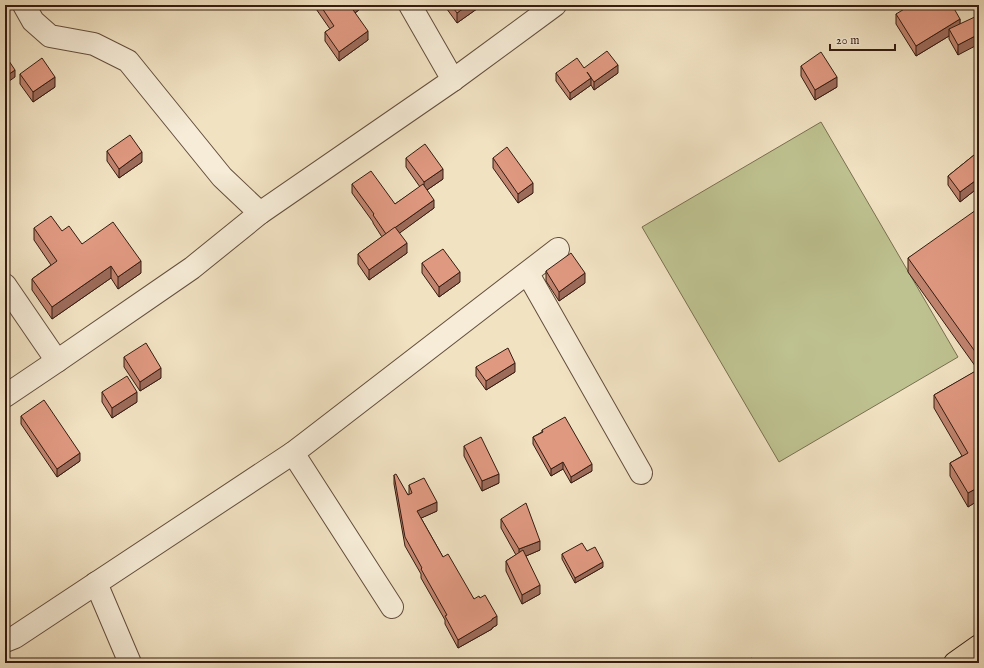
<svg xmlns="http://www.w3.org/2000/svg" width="984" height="668" viewBox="0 0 984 668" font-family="'IM FELL English',serif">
  <rect width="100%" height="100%" fill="#f1e2c2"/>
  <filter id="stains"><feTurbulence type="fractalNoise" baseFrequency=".005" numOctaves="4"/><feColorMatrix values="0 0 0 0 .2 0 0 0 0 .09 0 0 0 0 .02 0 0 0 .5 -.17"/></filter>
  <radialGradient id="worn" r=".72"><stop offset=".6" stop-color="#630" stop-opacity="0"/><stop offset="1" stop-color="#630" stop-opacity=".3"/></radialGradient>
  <path fill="#bec290" stroke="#7a6f50" d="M 821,122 L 958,357 L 779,462 L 642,227 Z"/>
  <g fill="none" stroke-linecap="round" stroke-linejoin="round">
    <g stroke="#644e3d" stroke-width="24">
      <g id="minor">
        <path d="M 24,5 L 33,21 L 50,36 L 94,44 L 128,61 L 222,177 L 260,213"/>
        <path d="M 410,5 L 453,80"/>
        <path d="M 528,274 L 641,473"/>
        <path d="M 5,285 L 57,361"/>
        <path d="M 5,396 L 57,361 L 192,268 L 260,213 L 453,80 L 555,5"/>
        <path d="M 293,453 L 392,607"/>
        <path d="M 96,583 L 130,663"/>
        <path d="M 5,641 L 15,637 L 293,453 L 310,440 L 558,249"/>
      </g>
    </g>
    <g stroke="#351c11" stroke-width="24">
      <path id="major" d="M 955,663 L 979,646"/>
    </g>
    <use href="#minor" stroke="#f6ecd7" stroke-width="22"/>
    <use href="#major" stroke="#f1e2c2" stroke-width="22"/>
  </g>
  <g fill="#c1846f" stroke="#351c11">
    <path d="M 314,5 L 364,5 L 364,6 L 355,13 L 368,40 L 339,61 L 325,41 L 325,32 L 330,29 L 314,6 Z"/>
    <path d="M 444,5 L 481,5 L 481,6 L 457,23 Z"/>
    <path d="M 896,14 L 960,19 L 958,55 L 949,39 L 949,36 L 916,56 L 896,24 Z"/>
    <path d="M 801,66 L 837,87 L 815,100 L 801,76 Z"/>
    <path d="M 584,68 L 618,73 L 594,90 L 591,85 L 570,100 L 556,81 L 556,73 Z"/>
    <path d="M 20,74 L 55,87 L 33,102 L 20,84 Z"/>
    <path d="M 107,151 L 142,162 L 119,178 L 107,161 Z"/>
    <path d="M 979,151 L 979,187 L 960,202 L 948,185 L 948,176 Z"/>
    <path d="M 406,158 L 443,179 L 427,190 L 434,208 L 399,233 L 407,253 L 369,280 L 358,264 L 358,254 L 382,237 L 373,223 L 373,222 L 352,193 L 352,184 L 395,204 L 420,187 L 406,167 Z"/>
    <path d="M 493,158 L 533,193 L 518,203 L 493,168 Z"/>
    <path d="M 979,215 L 979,500 L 968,507 L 950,476 L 950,463 L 962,456 L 934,408 L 934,395 L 978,370 L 908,272 L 908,258 Z"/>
    <path d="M 34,228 L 82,244 L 141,273 L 118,289 L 111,278 L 52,319 L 32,290 L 32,279 L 51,265 L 34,240 Z"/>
    <path d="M 422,263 L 460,282 L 439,297 L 422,273 Z"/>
    <path d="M 546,271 L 585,283 L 559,301 L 546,281 Z"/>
    <path d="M 124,357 L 161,378 L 140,391 L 124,367 Z"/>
    <path d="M 476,367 L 515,372 L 486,390 L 476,376 Z"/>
    <path d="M 102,392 L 137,402 L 112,418 L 102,402 Z"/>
    <path d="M 21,416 L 80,461 L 57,477 L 21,424 Z"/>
    <path d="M 542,430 L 592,471 L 571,483 L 563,469 L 551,476 L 533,444 L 533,437 L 542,432 Z"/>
    <path d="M 464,446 L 499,483 L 482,491 L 464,456 Z"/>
    <path d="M 394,475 L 408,495 L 409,494 L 409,485 L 437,511 L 421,518 L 443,557 L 474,599 L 497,625 L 492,628 L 492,629 L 458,648 L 445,624 L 445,620 L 421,578 L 421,574 L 405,546 L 394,484 Z"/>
    <path d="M 501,519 L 540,550 L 526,556 L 540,594 L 522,604 L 506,571 L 506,561 L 516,555 L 501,528 Z"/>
    <path d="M 978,546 L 979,546 L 979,557 L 978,556 Z"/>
    <path d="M 587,551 L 603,567 L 575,583 L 562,559 L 562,554 Z"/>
  </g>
  <g fill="#9d6b5a" stroke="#351c11">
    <path d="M 354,5 L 364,5 L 364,6 L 351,16 L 351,7 Z"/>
    <path d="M 468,5 L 481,5 L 481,6 L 457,23 L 457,13 Z"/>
    <path d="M 960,19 L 960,29 L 949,29 L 949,36 L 916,56 L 916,46 Z"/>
    <path d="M 368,31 L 368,40 L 339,61 L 339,52 Z"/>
    <path d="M 979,34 L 979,44 L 958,55 L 958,45 Z"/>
    <path d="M 618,65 L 618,73 L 594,90 L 594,82 Z"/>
    <path d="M 15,70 L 15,77 L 5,84 L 5,77 Z"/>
    <path d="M 55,77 L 55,87 L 33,102 L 33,92 Z"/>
    <path d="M 837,77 L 837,87 L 815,100 L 815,90 Z"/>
    <path d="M 591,78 L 591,85 L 570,100 L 570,93 Z"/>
    <path d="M 142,152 L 142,162 L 119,178 L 119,169 Z"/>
    <path d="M 443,169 L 443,179 L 424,192 L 424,182 Z"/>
    <path d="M 979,178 L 979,187 L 960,202 L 960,192 Z"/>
    <path d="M 533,183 L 533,193 L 518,203 L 518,194 Z"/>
    <path d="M 434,200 L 434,208 L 386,243 L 386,234 Z"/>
    <path d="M 407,243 L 407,253 L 369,280 L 369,270 Z"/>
    <path d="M 141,261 L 141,273 L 118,289 L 118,277 Z"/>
    <path d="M 111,266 L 111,278 L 52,319 L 52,307 Z"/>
    <path d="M 460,272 L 460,282 L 439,297 L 439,287 Z"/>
    <path d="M 585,273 L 585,283 L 559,301 L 559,292 Z"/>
    <path d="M 515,363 L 515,372 L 486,390 L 486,381 Z"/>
    <path d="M 161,368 L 161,378 L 140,391 L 140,382 Z"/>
    <path d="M 137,392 L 137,402 L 112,418 L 112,408 Z"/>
    <path d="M 80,453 L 80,461 L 57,477 L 57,469 Z"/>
    <path d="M 563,462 L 563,469 L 551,476 L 551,469 Z"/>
    <path d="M 592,464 L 592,471 L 571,483 L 571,477 Z"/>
    <path d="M 499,474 L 499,483 L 482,491 L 482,481 Z"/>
    <path d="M 979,487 L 979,500 L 968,507 L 968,493 Z"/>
    <path d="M 437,502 L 437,511 L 417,520 L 417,511 Z"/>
    <path d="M 8,503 L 8,508 L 5,510 L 5,505 Z"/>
    <path d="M 540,541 L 540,550 L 519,559 L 519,549 Z"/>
    <path d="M 603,562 L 603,567 L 575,583 L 575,578 Z"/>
    <path d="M 540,585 L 540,594 L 522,604 L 522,595 Z"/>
    <path d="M 497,616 L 497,625 L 492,628 L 492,629 L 458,648 L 458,640 Z"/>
  </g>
  <g fill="#e09981" stroke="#351c11">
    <path d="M 320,5 L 354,5 L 351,7 L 368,31 L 339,52 L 325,32 L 334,26 Z"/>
    <path d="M 451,5 L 468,5 L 457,13 Z"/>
    <path d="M 911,5 L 952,5 L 960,19 L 916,46 L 896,14 Z"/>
    <path d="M 979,15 L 979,34 L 958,45 L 949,29 Z"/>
    <path d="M 607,51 L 618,65 L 594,82 L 587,72 L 591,78 L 570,93 L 556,73 L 577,58 L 584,68 Z"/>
    <path d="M 821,52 L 837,77 L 815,90 L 801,66 Z"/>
    <path d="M 5,55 L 15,70 L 5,77 Z"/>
    <path d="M 42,58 L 55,77 L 33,92 L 20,74 Z"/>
    <path d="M 130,135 L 142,152 L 119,169 L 107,151 Z"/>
    <path d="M 425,144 L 443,169 L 424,182 L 406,158 Z"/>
    <path d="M 507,147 L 533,183 L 518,194 L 493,158 Z"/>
    <path d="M 979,151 L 979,178 L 960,192 L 948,176 Z"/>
    <path d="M 371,171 L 395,204 L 423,184 L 434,200 L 386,234 L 373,215 L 374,214 L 352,184 Z"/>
    <path d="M 976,210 L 979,215 L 979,357 L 908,258 Z"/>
    <path d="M 51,216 L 62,231 L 69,226 L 82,244 L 113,222 L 141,261 L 118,277 L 111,266 L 52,307 L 32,279 L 57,261 L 34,228 Z"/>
    <path d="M 395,227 L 407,243 L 369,270 L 358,254 Z"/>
    <path d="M 443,249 L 460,272 L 439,287 L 422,263 Z"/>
    <path d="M 571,253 L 585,273 L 559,292 L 546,271 Z"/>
    <path d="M 146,343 L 161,368 L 140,382 L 124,357 Z"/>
    <path d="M 508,348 L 515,363 L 486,381 L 476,367 Z"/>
    <path d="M 979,369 L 979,487 L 968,493 L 950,463 L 968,453 L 934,395 Z"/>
    <path d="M 127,376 L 137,392 L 112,408 L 102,392 Z"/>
    <path d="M 44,400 L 80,453 L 57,469 L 21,416 Z"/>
    <path d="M 565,417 L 592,464 L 571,477 L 563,462 L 551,469 L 533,437 L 543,432 L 542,430 Z"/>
    <path d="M 481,437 L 499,474 L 482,481 L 464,446 Z"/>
    <path d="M 396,474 L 408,495 L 412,493 L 409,485 L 424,478 L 437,502 L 417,511 L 443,557 L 448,554 L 474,599 L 479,596 L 480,598 L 485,595 L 497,616 L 492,619 L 492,620 L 458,640 L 445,616 L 447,615 L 421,569 L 422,568 L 405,537 L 394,475 Z"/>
    <path d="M 5,499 L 8,503 L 5,505 Z"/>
    <path d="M 526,503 L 540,541 L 519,549 L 501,519 Z"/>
    <path d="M 582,543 L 587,551 L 595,547 L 603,562 L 575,578 L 562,554 Z"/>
    <path d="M 523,550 L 540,585 L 522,595 L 506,561 Z"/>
    <path d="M 752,658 L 754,663 L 744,663 Z"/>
  </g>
  <rect width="984" height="668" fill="none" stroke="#f1e2c2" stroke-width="20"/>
  <rect x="6" y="6" width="972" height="656" fill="none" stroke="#351c11" stroke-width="2"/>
  <rect x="10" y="10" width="964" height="648" fill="none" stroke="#351c11"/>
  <path d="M830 44v6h65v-6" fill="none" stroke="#351c11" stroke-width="2"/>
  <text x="836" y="44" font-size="12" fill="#351c11" stroke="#f6ecd7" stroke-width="3" paint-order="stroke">20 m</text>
  <rect width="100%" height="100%" filter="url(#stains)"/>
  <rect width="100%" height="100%" fill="url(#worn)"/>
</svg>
